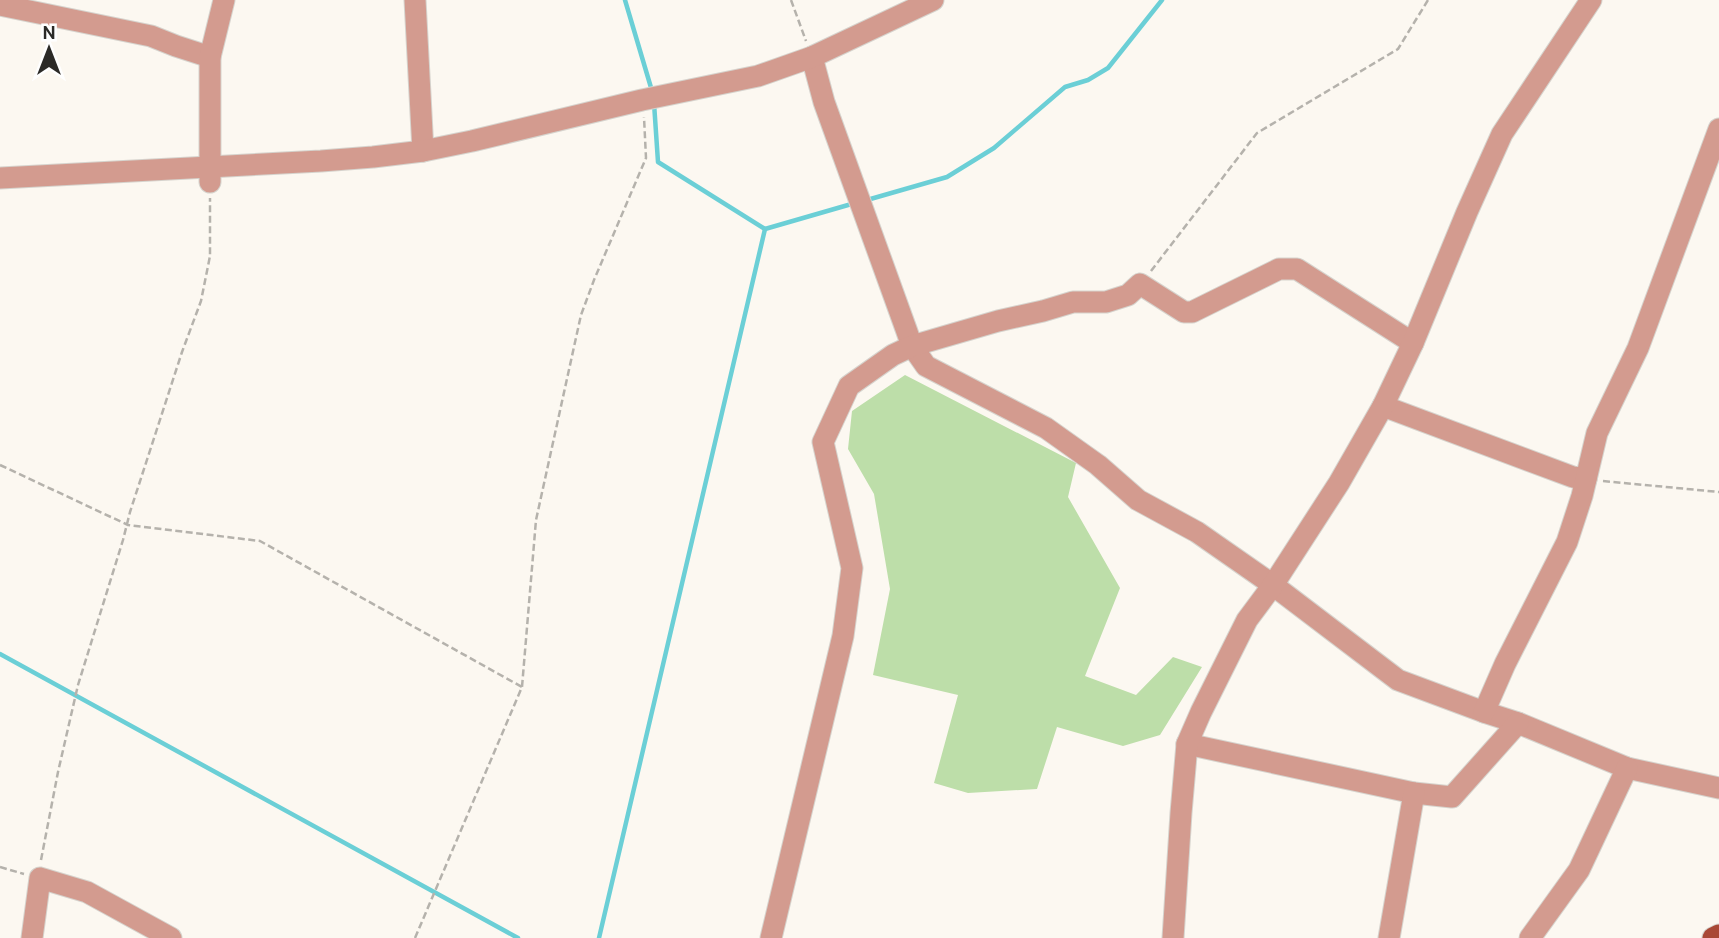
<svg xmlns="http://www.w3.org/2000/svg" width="1719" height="938" viewBox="0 0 1719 938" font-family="Overpass,sans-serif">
  <rect width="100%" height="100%" fill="#fcf8f1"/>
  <path fill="#bddea9" d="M 905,375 L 1076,463 L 1068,497 L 1120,588 L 1085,676 L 1136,695 L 1173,657 L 1202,667 L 1160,735 L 1123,746 L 1057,727 L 1037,789 L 968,793 L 934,783 L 958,695 L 873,675 L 890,589 L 874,494 L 848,449 L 852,411 Z"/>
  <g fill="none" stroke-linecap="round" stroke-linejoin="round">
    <g stroke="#6bcfd6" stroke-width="4.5">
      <path d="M 625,0 L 652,91"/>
      <path d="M 654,103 L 658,162 L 765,229"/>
      <path d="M 867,200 L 947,177 L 994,148 L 1065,87 L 1088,80 L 1108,68 L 1162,0"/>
      <path d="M 0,654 L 518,938"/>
      <path d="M 599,938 L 765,229 L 855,203"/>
    </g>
    <g stroke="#d6d3cd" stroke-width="23">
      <g id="minor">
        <path d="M 415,0 L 423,151"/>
        <path d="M 0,5 L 151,36 L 176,46 L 210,57"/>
        <path d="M 812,57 L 824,102 L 906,329 L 912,346 L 926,366 L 1046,428 L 1098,465 L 1138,500 L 1197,532 L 1273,585 L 1398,680 L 1484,712 L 1518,723 L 1627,768 L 1719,788"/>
        <path d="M 0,178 L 321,161 L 373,157 L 423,151 L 472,141 L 642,100 L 758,76 L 812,57 L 933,0"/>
        <path d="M 210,182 L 210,57 L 224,0"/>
        <path d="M 1383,406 L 1573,477 L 1586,479"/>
        <path d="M 1484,712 L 1505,664 L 1567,542 L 1582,496 L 1597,433 L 1638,348 L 1719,129"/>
        <path d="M 1187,744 L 1414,793 L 1452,797 L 1518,723"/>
        <path d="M 32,938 L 40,878 L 87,892 L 171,938"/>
        <path d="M 771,938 L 843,636 L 852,568 L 823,442 L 849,386 L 893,355 L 912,346 L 998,321 L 1043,311 L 1073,302 L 1106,302 L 1128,295 L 1140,284 L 1184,312 L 1192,312 L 1279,269 L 1297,269 L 1413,343"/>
        <path d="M 1173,938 L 1181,813 L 1187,744 L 1201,712 L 1247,620 L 1273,585 L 1339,483 L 1383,406 L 1413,343 L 1467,212 L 1502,134 L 1591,0"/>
        <path d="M 1389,938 L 1414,793"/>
        <path d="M 1530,938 L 1579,870 L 1627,768"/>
      </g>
    </g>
    <g stroke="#d6d3cd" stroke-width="23">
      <path id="major" d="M 1713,938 L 1719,935"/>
    </g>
    <g stroke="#b5b2ac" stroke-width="2.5" stroke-dasharray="7 3.5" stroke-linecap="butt">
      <path d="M 791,0 L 806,41"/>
      <path d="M 1151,271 L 1257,133 L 1398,49 L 1428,0"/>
      <path d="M 0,465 L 128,525 L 260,541 L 522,687"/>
      <path d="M 1603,481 L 1719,492"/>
      <path d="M 41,860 L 58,772 L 78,685 L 123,540 L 130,512 L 182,352 L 201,301 L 210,256 L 210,198"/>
      <path d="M 0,867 L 24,874"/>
      <path d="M 415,938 L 522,687 L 536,520 L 581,315 L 594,280 L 646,158 L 644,117"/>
    </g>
    <use href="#minor" stroke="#d39b8f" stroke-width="21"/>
    <use href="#major" stroke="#a94836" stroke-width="21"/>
  </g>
  <g transform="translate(49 49)" stroke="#ffffff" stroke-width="5" paint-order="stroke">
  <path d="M0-5L12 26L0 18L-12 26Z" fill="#2b2a27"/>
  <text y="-10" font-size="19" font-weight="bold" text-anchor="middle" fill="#2b2a27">N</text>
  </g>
</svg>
